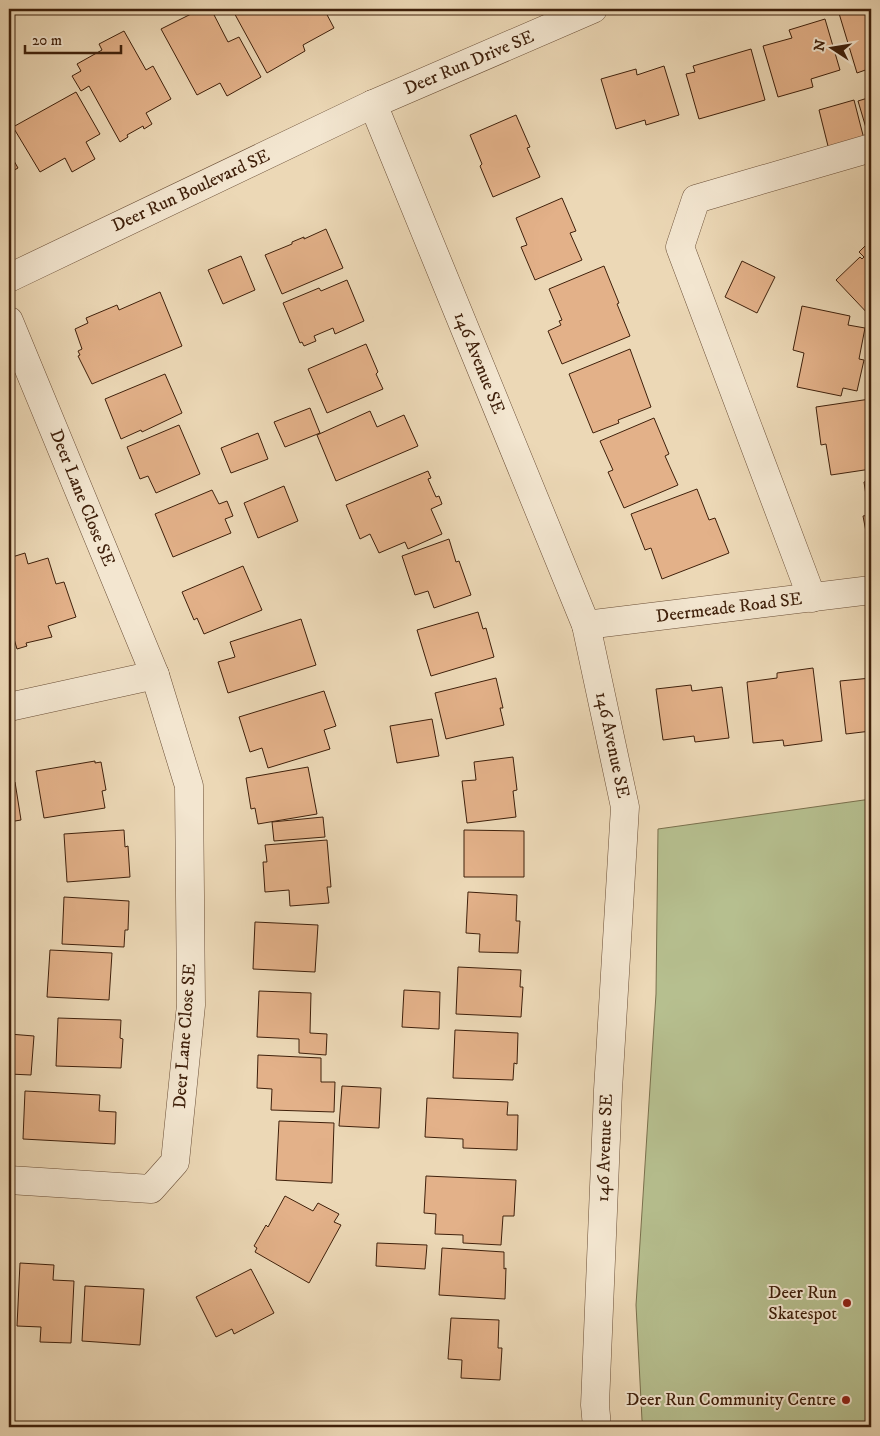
<svg xmlns="http://www.w3.org/2000/svg" width="880" height="1436" viewBox="0 0 880 1436" font-family="'IM FELL DW Pica',serif">
  <rect width="100%" height="100%" fill="#ecd8b6"/>
  <filter id="stains"><feTurbulence type="fractalNoise" baseFrequency=".004" numOctaves="4"/><feColorMatrix values="0 0 0 0 .2 0 0 0 0 .09 0 0 0 0 .02 0 0 0 .5 -.17"/></filter>
  <radialGradient id="worn" r=".72"><stop offset=".6" stop-color="#630" stop-opacity="0"/><stop offset="1" stop-color="#630" stop-opacity=".3"/></radialGradient>
  <path fill="#b6bf8f" stroke="#7a704d" d="M 871,799 L 871,1427 L 644,1427 L 642,1420 L 636,1305 L 656,994 L 658,829 Z"/>
  <g fill="#e3b189" stroke="#3f200b">
    <path d="M 201,9 L 211,9 L 228,42 L 239,37 L 261,77 L 227,96 L 220,83 L 197,95 L 161,29 Z"/>
    <path d="M 232,9 L 324,9 L 334,28 L 303,45 L 305,51 L 267,73 Z"/>
    <path d="M 844,9 L 871,9 L 871,68 L 857,73 L 838,10 Z"/>
    <path d="M 825,19 L 840,70 L 811,79 L 813,87 L 778,97 L 763,46 L 792,38 L 789,30 Z"/>
    <path d="M 124,31 L 146,70 L 153,66 L 171,99 L 146,113 L 152,124 L 144,129 L 143,126 L 127,135 L 128,137 L 120,142 L 89,86 L 81,91 L 72,76 L 81,71 L 77,64 L 102,50 L 99,44 Z"/>
    <path d="M 751,49 L 765,100 L 699,119 L 686,74 L 695,72 L 693,66 Z"/>
    <path d="M 664,66 L 679,115 L 646,125 L 645,120 L 616,129 L 601,79 L 636,69 L 637,75 Z"/>
    <path d="M 76,92 L 100,134 L 86,142 L 95,159 L 72,172 L 65,158 L 40,172 L 13,127 Z"/>
    <path d="M 871,97 L 871,137 L 869,138 L 858,101 Z"/>
    <path d="M 854,100 L 864,139 L 829,150 L 819,110 Z"/>
    <path d="M 516,115 L 530,147 L 527,148 L 540,177 L 493,197 L 480,166 L 482,164 L 470,135 Z"/>
    <path d="M 9,152 L 18,168 L 9,173 Z"/>
    <path d="M 562,198 L 576,231 L 570,233 L 582,260 L 535,280 L 521,247 L 527,245 L 516,218 Z"/>
    <path d="M 326,229 L 343,268 L 282,294 L 265,255 L 292,244 L 292,242 L 304,237 L 304,239 Z"/>
    <path d="M 871,240 L 871,317 L 836,280 L 860,257 L 862,259 L 864,257 L 859,252 Z"/>
    <path d="M 241,256 L 255,290 L 223,304 L 208,270 Z"/>
    <path d="M 742,261 L 775,277 L 757,313 L 725,297 Z"/>
    <path d="M 604,266 L 619,303 L 617,304 L 630,336 L 562,364 L 548,331 L 561,325 L 559,321 L 562,320 L 549,289 Z"/>
    <path d="M 347,280 L 364,321 L 335,334 L 333,328 L 314,336 L 316,341 L 304,346 L 302,342 L 300,343 L 283,303 L 319,288 L 321,291 Z"/>
    <path d="M 160,292 L 182,346 L 92,384 L 78,356 L 80,355 L 78,351 L 82,349 L 75,329 L 88,323 L 86,318 L 117,305 L 119,310 Z"/>
    <path d="M 802,306 L 850,316 L 848,325 L 865,328 L 859,359 L 864,360 L 857,391 L 843,388 L 841,396 L 797,387 L 804,353 L 793,350 Z"/>
    <path d="M 366,344 L 378,372 L 376,374 L 383,389 L 327,413 L 308,369 Z"/>
    <path d="M 630,349 L 651,407 L 618,420 L 619,423 L 593,433 L 569,374 Z"/>
    <path d="M 165,374 L 182,413 L 142,432 L 141,430 L 121,439 L 105,399 Z"/>
    <path d="M 870,399 L 870,402 L 871,402 L 871,469 L 831,475 L 826,444 L 821,445 L 816,407 Z"/>
    <path d="M 310,408 L 320,433 L 285,447 L 274,422 Z"/>
    <path d="M 370,411 L 377,427 L 404,415 L 418,446 L 336,481 L 317,435 Z"/>
    <path d="M 654,418 L 669,454 L 665,456 L 678,485 L 624,508 L 608,472 L 613,470 L 600,441 Z"/>
    <path d="M 179,425 L 200,474 L 156,493 L 148,476 L 140,479 L 127,447 Z"/>
    <path d="M 258,433 L 268,459 L 231,473 L 221,448 Z"/>
    <path d="M 428,471 L 431,478 L 428,479 L 436,497 L 439,496 L 442,504 L 431,509 L 442,534 L 408,549 L 405,542 L 379,553 L 370,534 L 360,539 L 346,505 Z"/>
    <path d="M 871,480 L 871,553 L 870,553 L 863,516 L 869,515 L 864,482 Z"/>
    <path d="M 284,486 L 298,521 L 258,538 L 244,503 Z"/>
    <path d="M 697,489 L 709,520 L 715,518 L 729,553 L 662,579 L 651,548 L 645,550 L 631,514 Z"/>
    <path d="M 212,490 L 219,504 L 227,501 L 233,516 L 225,519 L 231,533 L 173,557 L 155,514 Z"/>
    <path d="M 449,539 L 456,562 L 459,561 L 471,595 L 434,608 L 428,591 L 415,595 L 402,556 Z"/>
    <path d="M 25,553 L 28,564 L 48,558 L 56,584 L 64,582 L 76,617 L 48,626 L 52,637 L 26,643 L 27,646 L 17,649 L 9,622 L 9,558 Z"/>
    <path d="M 243,566 L 262,610 L 204,634 L 197,618 L 194,620 L 182,592 Z"/>
    <path d="M 478,612 L 483,629 L 486,628 L 494,657 L 431,676 L 417,630 Z"/>
    <path d="M 301,619 L 316,665 L 228,693 L 218,662 L 235,657 L 230,642 Z"/>
    <path d="M 813,668 L 822,741 L 784,746 L 783,740 L 753,743 L 747,682 L 777,678 L 777,673 Z"/>
    <path d="M 869,669 L 871,669 L 871,731 L 846,734 L 840,681 L 871,678 Z"/>
    <path d="M 496,678 L 503,708 L 500,708 L 504,725 L 446,739 L 435,693 Z"/>
    <path d="M 691,685 L 692,691 L 722,687 L 729,738 L 695,742 L 694,736 L 663,740 L 656,689 Z"/>
    <path d="M 324,691 L 336,726 L 324,730 L 330,749 L 268,768 L 262,748 L 250,752 L 239,717 Z"/>
    <path d="M 432,719 L 439,756 L 397,763 L 390,726 Z"/>
    <path d="M 513,757 L 517,790 L 513,791 L 516,817 L 467,823 L 462,781 L 476,780 L 474,762 Z"/>
    <path d="M 95,761 L 95,763 L 101,762 L 106,790 L 102,791 L 105,808 L 44,818 L 36,771 Z"/>
    <path d="M 308,767 L 317,814 L 258,824 L 255,808 L 251,809 L 246,778 Z"/>
    <path d="M 15,782 L 21,820 L 9,822 L 9,783 Z"/>
    <path d="M 323,817 L 325,837 L 274,841 L 272,822 Z"/>
    <path d="M 124,830 L 125,847 L 128,846 L 130,877 L 67,882 L 64,834 Z"/>
    <path d="M 464,830 L 524,831 L 524,877 L 464,877 Z"/>
    <path d="M 327,840 L 331,887 L 327,887 L 329,903 L 290,906 L 289,890 L 265,892 L 263,862 L 267,862 L 265,845 Z"/>
    <path d="M 468,892 L 517,895 L 516,921 L 520,921 L 518,953 L 479,952 L 480,934 L 466,933 Z"/>
    <path d="M 64,897 L 129,901 L 128,930 L 125,930 L 124,947 L 62,944 Z"/>
    <path d="M 255,922 L 318,925 L 315,972 L 253,969 Z"/>
    <path d="M 50,950 L 112,953 L 109,1000 L 47,997 Z"/>
    <path d="M 458,967 L 521,970 L 520,987 L 523,987 L 521,1017 L 456,1014 Z"/>
    <path d="M 404,990 L 440,992 L 439,1029 L 402,1027 Z"/>
    <path d="M 259,991 L 311,993 L 310,1033 L 327,1034 L 326,1055 L 299,1053 L 299,1039 L 257,1037 Z"/>
    <path d="M 58,1018 L 121,1020 L 120,1038 L 123,1039 L 121,1068 L 56,1066 Z"/>
    <path d="M 455,1030 L 518,1033 L 517,1064 L 514,1063 L 513,1080 L 453,1078 Z"/>
    <path d="M 9,1034 L 34,1036 L 31,1075 L 9,1074 Z"/>
    <path d="M 258,1055 L 321,1058 L 321,1082 L 335,1082 L 334,1112 L 271,1110 L 272,1089 L 257,1088 Z"/>
    <path d="M 342,1086 L 381,1088 L 379,1128 L 339,1126 Z"/>
    <path d="M 25,1091 L 100,1095 L 99,1111 L 116,1112 L 115,1144 L 23,1139 Z"/>
    <path d="M 427,1098 L 508,1102 L 507,1115 L 518,1115 L 517,1150 L 463,1148 L 463,1139 L 425,1137 Z"/>
    <path d="M 279,1121 L 334,1123 L 332,1183 L 276,1180 Z"/>
    <path d="M 426,1176 L 516,1180 L 514,1216 L 503,1216 L 501,1245 L 463,1243 L 463,1235 L 435,1234 L 436,1214 L 424,1213 Z"/>
    <path d="M 285,1196 L 313,1211 L 318,1203 L 339,1214 L 334,1222 L 341,1225 L 309,1283 L 255,1252 L 257,1248 L 254,1246 L 266,1225 L 268,1227 Z"/>
    <path d="M 377,1243 L 427,1245 L 425,1269 L 376,1266 Z"/>
    <path d="M 442,1248 L 504,1252 L 504,1269 L 506,1268 L 505,1299 L 439,1295 Z"/>
    <path d="M 20,1263 L 54,1265 L 53,1280 L 74,1281 L 71,1343 L 40,1342 L 41,1327 L 17,1326 Z"/>
    <path d="M 251,1269 L 274,1313 L 234,1334 L 232,1329 L 216,1337 L 196,1297 Z"/>
    <path d="M 85,1286 L 144,1289 L 140,1345 L 82,1341 Z"/>
    <path d="M 451,1318 L 499,1320 L 498,1348 L 502,1348 L 500,1380 L 461,1378 L 462,1360 L 448,1359 Z"/>
  </g>
  <g fill="none" stroke-linecap="round" stroke-linejoin="round">
    <g stroke="#6a4e36" stroke-width="29">
      <g id="minor">
        <path d="M 373,104 L 586,625 L 625,807 L 608,1090 L 595,1405 L 597,1427"/>
        <path d="M 9,278 L 373,104 L 593,9"/>
        <path d="M 9,321 L 155,675 L 189,786 L 191,1005 L 175,1162 L 151,1189 L 9,1180"/>
        <path d="M 812,598 L 680,247 L 696,199 L 871,148"/>
        <path d="M 586,625 L 871,590"/>
        <path d="M 9,707 L 155,675"/>
      </g>
    </g>
    <use href="#minor" stroke="#f3e6d0" stroke-width="28"/>
  </g>
  <g fill="#8f2418" stroke="#f3e6d0" stroke-width="2">
    <circle cx="847" cy="1303" r="5"/>
    <circle cx="846" cy="1400" r="5"/>
  </g>
  <g text-anchor="middle" dominant-baseline="central" stroke-width="4" stroke-linejoin="round" paint-order="stroke">
    <g font-size="18" fill="#3f200b" stroke="#f3e6d0">
      <text transform="translate(469 63) rotate(-23)">Deer Run Drive SE</text>
      <text transform="translate(191 191) rotate(-25)">Deer Run Boulevard SE</text>
      <text transform="translate(479 363) rotate(68)">146 Avenue SE</text>
      <text transform="translate(82 498) rotate(68)">Deer Lane Close SE</text>
      <text transform="translate(729 608) rotate(-7)">Deermeade Road SE</text>
      <text transform="translate(612 745) rotate(78)">146 Avenue SE</text>
      <text transform="translate(185 1036) rotate(-86)">Deer Lane Close SE</text>
      <text transform="translate(605 1148) rotate(-88)">146 Avenue SE</text>
    </g>
    <g font-size="18" fill="#3f200b" stroke="#f3e6d0" text-anchor="end">
      <text x="837" y="1293">Deer Run<tspan x="837" dy="21">Skatespot</tspan></text>
      <text x="836" y="1400">Deer Run Community Centre</text>
    </g>
  </g>
  <rect width="880" height="1436" fill="none" stroke="#ecd8b6" stroke-width="30"/>
  <rect x="10" y="10" width="860" height="1416" fill="none" stroke="#3f200b" stroke-width="2.5"/>
  <rect x="15" y="15" width="850" height="1406" fill="none" stroke="#3f200b"/>
  <g transform="translate(832 48) rotate(282)" stroke="#f3e6d0" stroke-width="4" paint-order="stroke">
  <path d="M0-4L9 19L0 12L-9 19Z" fill="#3f200b"/>
  <text y="-8" font-size="14" font-weight="bold" text-anchor="middle" fill="#3f200b">N</text>
  </g>
  <path d="M25 45v8h96v-8" fill="none" stroke="#3f200b" stroke-width="2.5"/>
  <text x="32" y="45" font-size="15" fill="#3f200b" stroke="#f3e6d0" stroke-width="4" paint-order="stroke">20 m</text>
  <rect width="100%" height="100%" filter="url(#stains)"/>
  <rect width="100%" height="100%" fill="url(#worn)"/>
</svg>
